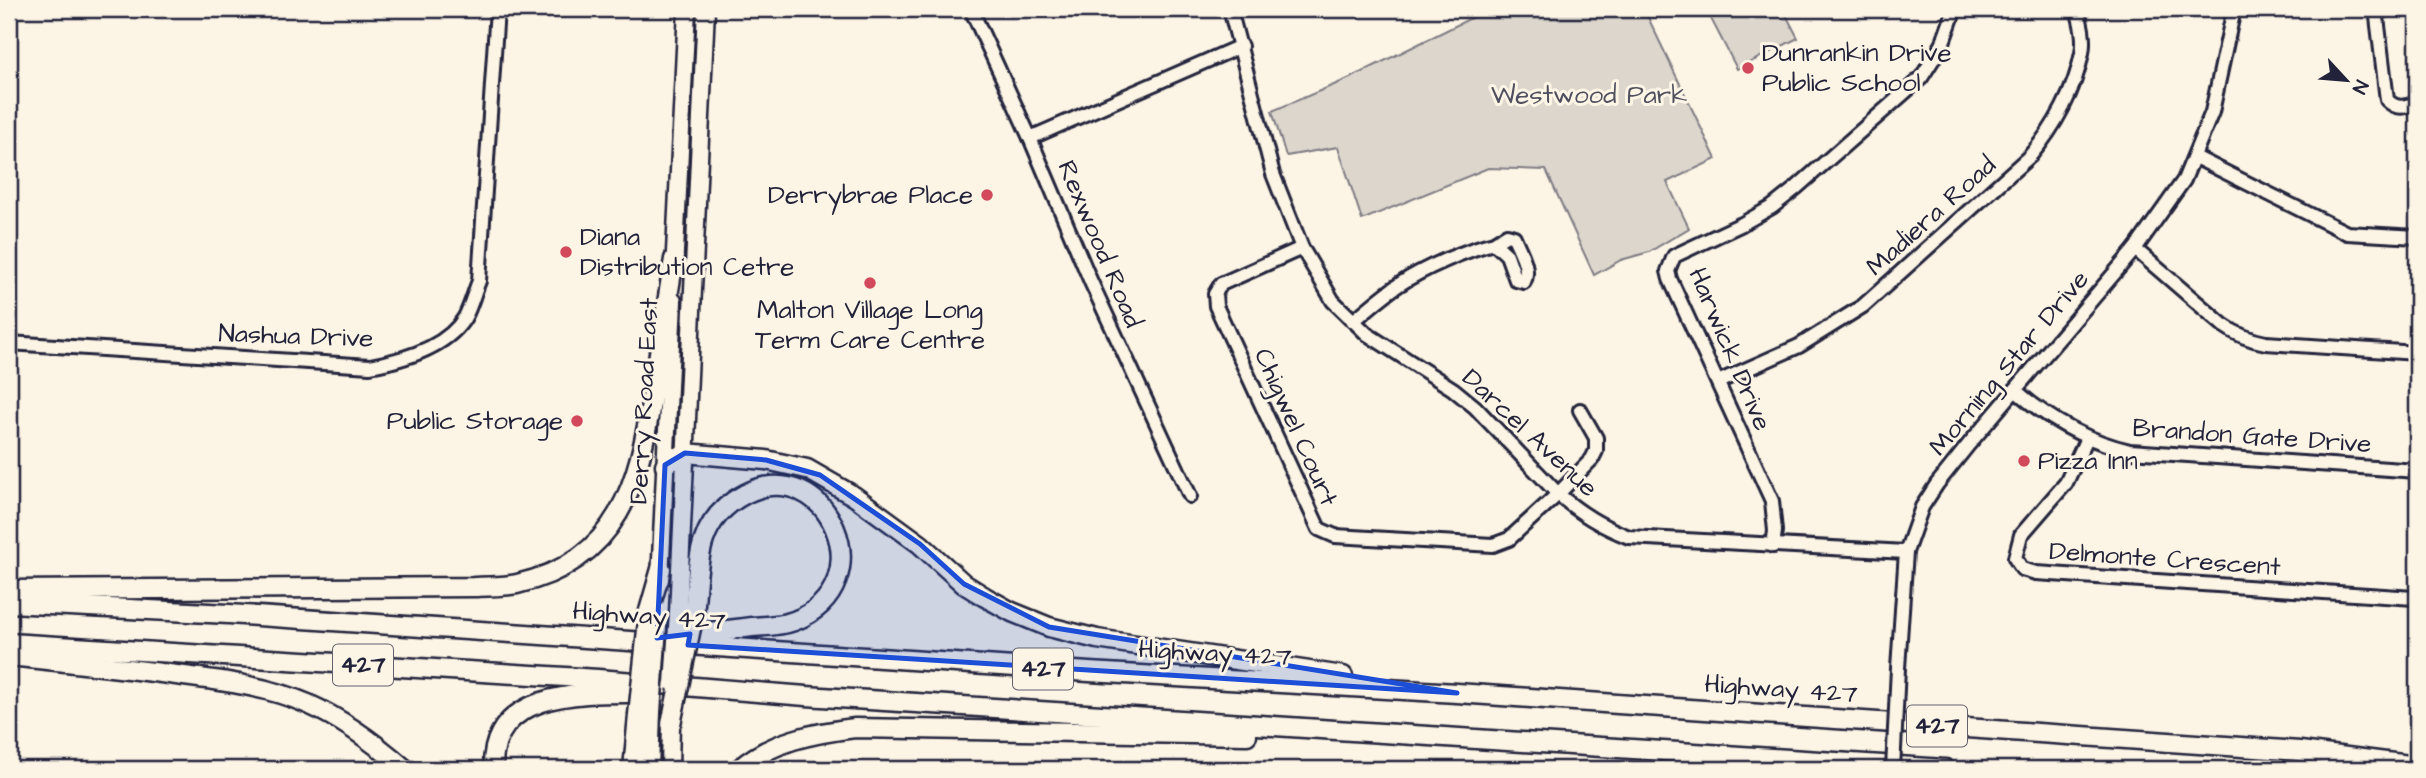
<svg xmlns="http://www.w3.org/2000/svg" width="2426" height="778" viewBox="0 0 2426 778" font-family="'Architects Daughter',sans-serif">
  <rect width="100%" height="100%" fill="#fcf5e5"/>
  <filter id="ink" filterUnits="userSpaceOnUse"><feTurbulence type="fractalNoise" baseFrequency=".0143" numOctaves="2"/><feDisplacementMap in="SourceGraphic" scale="14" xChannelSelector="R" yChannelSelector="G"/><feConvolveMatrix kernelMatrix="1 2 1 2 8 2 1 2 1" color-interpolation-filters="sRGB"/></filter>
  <g filter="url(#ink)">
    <g fill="#dcd6cc" stroke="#7f7c84" stroke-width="2">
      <path d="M 1489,9 L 1644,9 L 1716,159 L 1667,182 L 1689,228 L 1649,252 L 1621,260 L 1594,275 L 1546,170 L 1488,168 L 1362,220 L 1338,147 L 1286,156 L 1272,111 L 1348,79 Z"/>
      <path d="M 1706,9 L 1783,9 L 1798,38 L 1737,69 Z"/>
    </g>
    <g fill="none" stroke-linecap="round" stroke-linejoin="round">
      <g stroke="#22223b" stroke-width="18">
        <g id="minor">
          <path d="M 971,9 L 1030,138 L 1091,282 L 1190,496"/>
          <path d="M 1230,9 L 1273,174 L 1302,248 L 1333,301 L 1367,334 L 1453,389 L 1475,407 L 1558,494 C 1581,514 1601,526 1629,537 L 1906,552"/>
          <path d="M 2376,9 L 2387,100 C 2397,110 2405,107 2417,103"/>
          <path d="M 1030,138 L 1241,46"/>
          <path d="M 2195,157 L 2347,233 L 2417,237"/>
          <path d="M 1302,248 L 1221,284 L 1215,294 L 1216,306 L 1319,529 L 1335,536 L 1493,545 L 1509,539 L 1558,494 L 1592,459 L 1596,451 L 1596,438 L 1580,410"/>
          <path d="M 2135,249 L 2223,325 C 2237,335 2249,340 2266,343 L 2417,353"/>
          <path d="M 1353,321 C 1368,309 1383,295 1400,284 C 1422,269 1468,249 1494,243 L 1507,255 L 1516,280 L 1524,282 C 1531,268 1519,250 1514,237 L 1507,235 L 1494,243"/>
          <path d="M 9,343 L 370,366 C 403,360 447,348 465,317 C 471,306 474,293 479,281 L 497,9"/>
          <path d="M 1718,382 L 1799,346 L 1863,306 L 2030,156 C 2055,127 2075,90 2082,53 C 2085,38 2081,23 2077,9"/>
          <path d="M 2015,390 C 2049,420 2086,441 2130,451 L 2417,471"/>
          <path d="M 2087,438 L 2066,483 L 2021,535 L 2015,558 L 2022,569 L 2036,573 L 2414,598 L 2417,596"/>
          <path d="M 1773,546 L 1775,531 L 1772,501 L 1670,279 L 1668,271 L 1674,256 L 1742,224 L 1772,207 L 1796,188 L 1921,78 L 1942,45 L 1955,9"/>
          <path d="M 1898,668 L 1906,552 L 1922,507 L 1937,484 L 1969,444 L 2135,249 L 2184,180 L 2212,112 L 2234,9"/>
        </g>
      </g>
      <g stroke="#22223b" stroke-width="21">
        <g id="major">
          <path d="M 674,272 L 687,9"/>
          <path d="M 660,580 L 673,301"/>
          <path d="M 678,613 L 706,9"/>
          <path d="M 650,769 L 652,712"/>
          <path d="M 670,769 L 671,724"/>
        </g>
      </g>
      <g stroke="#22223b" stroke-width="23">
        <g id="highway">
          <path d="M 665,465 L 685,453 L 766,460 L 807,469 L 854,496 L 920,544 L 964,584 L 985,597 L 1012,612 L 1049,627 L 1097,639 L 1343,676"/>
          <path d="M 9,590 L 474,587 C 488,586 503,587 517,584 C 619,561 639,483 653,391 C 660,347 667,303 674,259"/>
          <path d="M 9,603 L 229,614 L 1089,672 L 1457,693 L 2300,751 L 2417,766"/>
          <path d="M 649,611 L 661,569"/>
          <path d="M 678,635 C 703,633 728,630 752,627 C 766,626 781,626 794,621 C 886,585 827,452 745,494 C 726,504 711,519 704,540 C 696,563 697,590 694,614"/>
          <path d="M 9,643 L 598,679 L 806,696 L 1945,769"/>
          <path d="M 9,656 C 67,662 125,668 184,676 C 225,681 269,687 308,704 C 344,720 375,743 405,769"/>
          <path d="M 493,769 C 491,689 585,693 640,693"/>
          <path d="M 633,769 L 638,715"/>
          <path d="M 739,769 C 772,741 813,733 855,728 L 1247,735"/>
        </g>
      </g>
      <use href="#minor" stroke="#fcf5e5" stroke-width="12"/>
      <use href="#major" stroke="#fcf5e5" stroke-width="16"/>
      <use href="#highway" stroke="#fcf5e5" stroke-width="18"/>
      <g stroke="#22223b" stroke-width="18" stroke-linecap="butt">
        <path id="minor-bridge" d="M 1893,769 L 1898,668"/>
      </g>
      <g stroke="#22223b" stroke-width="21" stroke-linecap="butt">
        <g id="major-bridge">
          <path d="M 673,683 L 678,613"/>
          <path d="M 652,712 L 659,612"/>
        </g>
      </g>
      <g stroke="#22223b" stroke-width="23" stroke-linecap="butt">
        <g id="highway-bridge">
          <path d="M 638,715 L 649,611"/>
          <path d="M 671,724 L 694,614"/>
        </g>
      </g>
      <use href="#minor-bridge" stroke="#fcf5e5" stroke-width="12"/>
      <use href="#major-bridge" stroke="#fcf5e5" stroke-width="16"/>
      <use href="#highway-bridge" stroke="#fcf5e5" stroke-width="18"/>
    </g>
  </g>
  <path fill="#1d4ed8" fill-opacity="0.2" stroke="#1d4ed8" stroke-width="5" stroke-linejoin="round" d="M 685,453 L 766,460 L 820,475 L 920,544 L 964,584 L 1049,627 L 1457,693 L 688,645 L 690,634 L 657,638 L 665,465 Z"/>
  <g fill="#d1495b" stroke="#fcf5e5" stroke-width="2.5">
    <circle cx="1748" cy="68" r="7"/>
    <circle cx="987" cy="195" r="7"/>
    <circle cx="566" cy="252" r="7"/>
    <circle cx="870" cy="283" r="7"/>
    <circle cx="577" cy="421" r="7"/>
    <circle cx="2024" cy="461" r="7"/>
  </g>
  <g text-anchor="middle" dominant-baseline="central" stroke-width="6" stroke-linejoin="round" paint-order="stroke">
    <g fill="#fcf5e5" stroke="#63616e" stroke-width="2">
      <rect x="333" y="644.5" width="60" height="41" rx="5"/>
      <rect x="1013" y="648.5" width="60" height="41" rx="5"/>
      <rect x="1907" y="705.5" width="60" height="41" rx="5"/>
    </g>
    <g font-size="24" font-weight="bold" fill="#22223b">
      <text x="363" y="665">427</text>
      <text x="1043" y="669">427</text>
      <text x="1937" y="726">427</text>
    </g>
    <g font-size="26" fill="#22223b" stroke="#fcf5e5" text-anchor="start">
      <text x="1762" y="53">Dunrankin Drive<tspan x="1762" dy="30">Public School</tspan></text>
      <text x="973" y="195" text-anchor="end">Derrybrae Place</text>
      <text x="580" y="237">Diana<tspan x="580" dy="30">Distribution Cetre</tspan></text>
      <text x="870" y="310" text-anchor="middle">Malton Village Long<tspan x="870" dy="30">Term Care Centre</tspan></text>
      <text x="563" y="421" text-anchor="end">Public Storage</text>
      <text x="2038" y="461">Pizza Inn</text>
    </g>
    <g font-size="26" fill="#504f5f" stroke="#fcf5e5">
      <text x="1589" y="95">Westwood Park</text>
    </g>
    <g font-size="26" fill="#22223b" stroke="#fcf5e5">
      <text transform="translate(1931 216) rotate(-42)">Madiera Road</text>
      <text transform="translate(1100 244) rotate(67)">Rexwood Road</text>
      <text transform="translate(296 336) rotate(2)">Nashua Drive</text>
      <text transform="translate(1730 349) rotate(67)">Harwick Drive</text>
      <text transform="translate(2009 363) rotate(-50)">Morning Star Drive</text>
      <text transform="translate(644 401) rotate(-87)">Derry Road East</text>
      <text transform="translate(1296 427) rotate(66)">Chigwel Court</text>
      <text transform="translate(1530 433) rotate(43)">Darcel Avenue</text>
      <text transform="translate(2252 436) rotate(4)">Brandon Gate Drive</text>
      <text transform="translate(2165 559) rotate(4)">Delmonte Crescent</text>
      <text transform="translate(649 616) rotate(4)">Highway 427</text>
      <text transform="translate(1215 653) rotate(3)">Highway 427</text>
      <text transform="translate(1781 689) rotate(4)">Highway 427</text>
    </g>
  </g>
  <rect width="2426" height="778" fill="none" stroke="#fcf5e5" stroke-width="35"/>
  <rect x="18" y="18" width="2391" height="743" fill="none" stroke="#22223b" stroke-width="2.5" filter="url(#ink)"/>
  <g transform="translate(2346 80) rotate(116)" stroke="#fcf5e5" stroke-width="5" paint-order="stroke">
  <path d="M0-5L12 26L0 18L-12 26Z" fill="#22223b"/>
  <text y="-10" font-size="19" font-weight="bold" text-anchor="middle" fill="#22223b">N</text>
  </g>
</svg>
